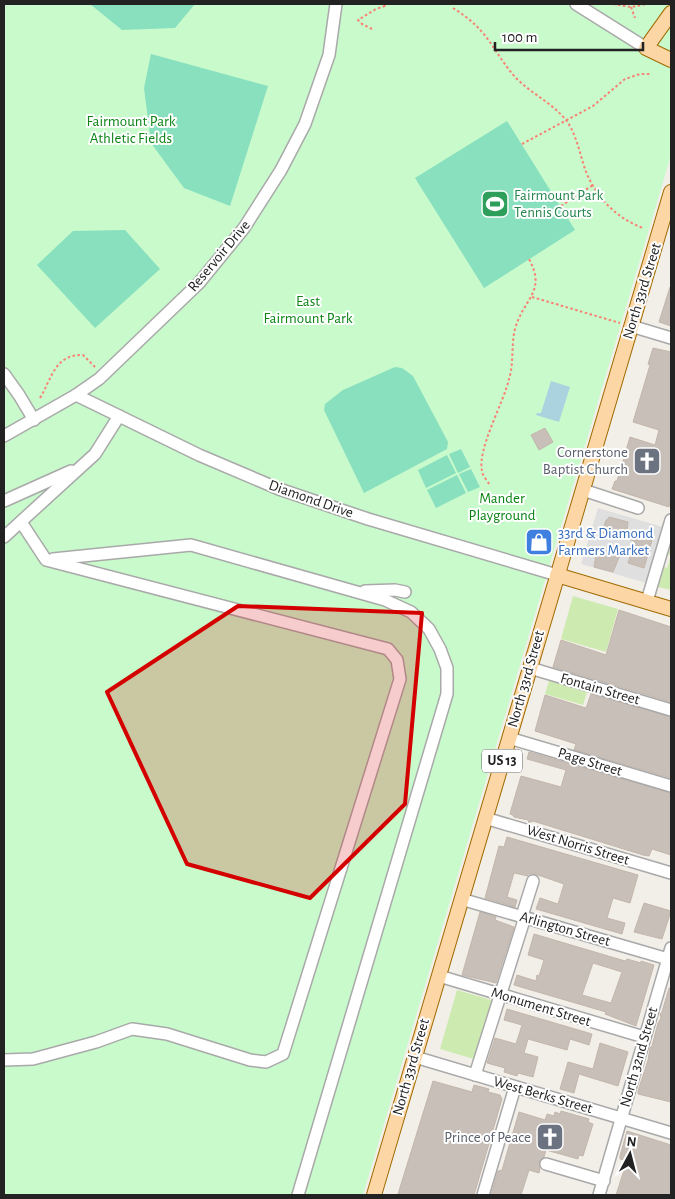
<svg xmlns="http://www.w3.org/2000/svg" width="675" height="1199" viewBox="0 0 675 1199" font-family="'Alegreya Sans',sans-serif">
  <rect width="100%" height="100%" fill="#f2efe9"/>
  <path fill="#e0dfdf" d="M 598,508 L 663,527 L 646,583 L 581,564 Z"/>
  <g fill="#cdebb0">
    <path d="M 671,540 L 671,590 L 658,587 L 664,567 L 667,568 L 671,556 L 668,554 Z"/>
    <path d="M 573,596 L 618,609 L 606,652 L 561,639 Z"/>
    <path d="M 549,681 L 587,692 L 583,705 L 545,694 Z"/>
    <path d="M 457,990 L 495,1001 L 477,1060 L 440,1049 Z"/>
  </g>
  <path fill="#c8facc" d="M 4,4 L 671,4 L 671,155 L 363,1195 L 4,1195 Z"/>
  <g fill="#88e0be">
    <path d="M 90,4 L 195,4 L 175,28 L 122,30 Z"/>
    <path d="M 151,54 L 268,86 L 230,206 L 184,188 L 151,143 L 144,88 Z"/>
    <path d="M 507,121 L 575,230 L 484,288 L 415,178 Z"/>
    <path d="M 125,230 L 160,269 L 95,328 L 37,265 L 73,231 Z"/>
    <path d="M 395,367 L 402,368 L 413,376 L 448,442 L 447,449 L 364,493 L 324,410 L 325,404 L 343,390 Z"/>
    <path d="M 461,449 L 470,467 L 458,473 L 449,454 Z"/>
    <path d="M 447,455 L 456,473 L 426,488 L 418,470 Z"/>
    <path d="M 471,469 L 480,487 L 468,492 L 459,474 Z"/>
    <path d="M 457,475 L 466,493 L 436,508 L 427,490 Z"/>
  </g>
  <path fill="#aad3df" d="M 551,381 L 570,387 L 559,422 L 536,415 L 537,413 L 541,413 Z"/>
  <g fill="#c7bfb8" stroke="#c4b6ab" fill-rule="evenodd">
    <path d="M 670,287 L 671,287 L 671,326 L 659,322 Z"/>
    <path d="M 653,348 L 671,352 L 671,498 L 669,507 L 612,489 L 615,481 L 617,481 L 630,437 L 655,445 L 659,430 L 633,422 L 650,365 L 648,364 Z"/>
    <path d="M 545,428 L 553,442 L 539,450 L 531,435 Z"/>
    <path d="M 609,517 L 628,522 L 627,531 L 652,540 L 644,568 L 628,563 L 635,541 L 602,532 L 606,520 L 607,520 Z"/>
    <path d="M 597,548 L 620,555 L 613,572 L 594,567 Z"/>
    <path d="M 619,610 L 671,627 L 671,702 L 553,667 L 561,640 L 606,655 Z"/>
    <path d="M 591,694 L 671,717 L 671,778 L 574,750 L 576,744 L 535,731 L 545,695 L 586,708 Z"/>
    <path d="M 529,752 L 671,793 L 671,855 L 652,849 L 649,856 L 643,855 L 533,821 L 529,823 L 528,820 L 514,817 L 513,815 L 510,814 L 511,810 L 521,776 L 561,787 L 566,770 L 527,759 Z"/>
    <path d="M 507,837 L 638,875 L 630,903 L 613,898 L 607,918 L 625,923 L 622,934 L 536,909 L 540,898 L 558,904 L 564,884 L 535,874 L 528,874 L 528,876 L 514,873 L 507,897 L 517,900 L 515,907 L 485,898 L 499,846 L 504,847 Z"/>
    <path d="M 644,903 L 671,911 L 662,939 L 634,932 Z"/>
    <path d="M 480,912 L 496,917 L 495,920 L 514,927 L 496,983 L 462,975 Z"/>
    <path d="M 534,934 L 625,961 L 627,959 L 641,963 L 641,961 L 654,965 L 636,1026 L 605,1014 L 606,1012 L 514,985 L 517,975 L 536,981 L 537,975 L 539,976 L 544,960 L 528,955 ZM 593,963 L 622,972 L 611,1003 L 582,995 Z"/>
    <path d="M 669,988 L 671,988 L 671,1102 L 638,1094 L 638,1091 L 648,1060 L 650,1048 L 652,1046 L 658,1023 L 661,1018 L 660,1014 L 662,1012 Z"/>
    <path d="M 507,1009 L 592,1034 L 589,1045 L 570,1039 L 567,1050 L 528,1039 L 524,1053 L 538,1057 L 533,1077 L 518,1073 L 517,1076 L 504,1072 L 505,1068 L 487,1063 L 495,1038 L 516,1044 L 522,1025 L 504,1020 Z"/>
    <path d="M 600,1043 L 628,1052 L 618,1086 L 579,1074 L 574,1093 L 560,1089 L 568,1062 L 593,1069 Z"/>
    <path d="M 433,1081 L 472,1092 L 474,1085 L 489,1089 L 488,1092 L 500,1095 L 502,1099 L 474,1195 L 403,1195 L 398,1194 Z"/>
    <path d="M 561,1111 L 589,1119 L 588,1122 L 593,1124 L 583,1156 L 579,1155 L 578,1159 L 546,1150 L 544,1157 L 539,1161 L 540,1169 L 539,1173 L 529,1170 L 521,1195 L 491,1195 L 498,1171 L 502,1170 L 519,1112 L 545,1120 L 547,1114 L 554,1116 L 555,1112 L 560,1114 Z"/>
    <path d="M 627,1131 L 671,1145 L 671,1195 L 616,1195 L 627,1161 L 620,1159 L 620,1156 Z"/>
  </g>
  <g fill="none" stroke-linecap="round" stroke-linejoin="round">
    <g stroke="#a9a9a9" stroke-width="14">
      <g id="minor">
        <path d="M 576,4 L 646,48"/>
        <path d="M 631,326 L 671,338"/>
        <path d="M 4,374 L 19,395 L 34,420"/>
        <path d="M 76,395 L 199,455 L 279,489 L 368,519 L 557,575"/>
        <path d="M 4,436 L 76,395 L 99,379 L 199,283 L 244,228 L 281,170 L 305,124 L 329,55 L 336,4"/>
        <path d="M 583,490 L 638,508"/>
        <path d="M 4,501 L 71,471"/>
        <path d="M 4,537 L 95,454 L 119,416"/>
        <path d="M 53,559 L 191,545 L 385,600 L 411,612 L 429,629 L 440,649 L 447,668 L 447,694 L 298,1195"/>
        <path d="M 365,591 L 395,590 L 405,592"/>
        <path d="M 647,601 L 671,520"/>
        <path d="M 530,668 L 671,710"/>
        <path d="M 509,738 L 671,786"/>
        <path d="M 485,818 L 671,873"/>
        <path d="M 461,899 L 668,959"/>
        <path d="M 522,916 L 533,881"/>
        <path d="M 439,976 L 644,1037"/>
        <path d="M 415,1057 L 671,1133"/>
        <path d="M 4,1060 L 33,1059 L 96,1042 L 132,1029 L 167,1034 L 250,1060 L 266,1062 L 283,1054 L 400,679 L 397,660 L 388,649 L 46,560 L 21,522"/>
        <path d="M 475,1075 L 525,917"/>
        <path d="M 546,1164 L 604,1181"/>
        <path d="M 483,1195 L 515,1087"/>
        <path d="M 599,1195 L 671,948"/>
      </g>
    </g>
    <g stroke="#a06b00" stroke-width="16">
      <g id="major">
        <path d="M 671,13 L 646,48 L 671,60"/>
        <path d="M 557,575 L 671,609"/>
        <path d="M 374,1195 L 671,192"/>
      </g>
    </g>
    <g stroke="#fa8072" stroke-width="2" stroke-dasharray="2.5 2.5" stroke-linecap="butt">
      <path d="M 613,4 L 631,7 L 647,4"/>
      <path d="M 631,7 L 635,18"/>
      <path d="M 453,8 C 466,16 478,26 487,38 C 497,52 505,66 516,78 C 532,94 552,103 566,120 C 576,134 579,150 584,166 C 593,194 615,218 643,228"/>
      <path d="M 372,29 L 362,24 L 358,20 L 376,9 L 385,6 L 385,8"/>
      <path d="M 522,144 L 593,106 L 625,79 L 640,74 L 651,74"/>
      <path d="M 561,206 L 593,185"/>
      <path d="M 532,297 L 620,323"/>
      <path d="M 40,398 C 52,378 55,354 83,355 L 96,368"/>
      <path d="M 489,484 C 487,480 482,475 482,471 C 477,449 504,402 509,379 C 514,363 511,345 515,329 C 523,299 547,292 529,259"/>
    </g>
    <use href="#minor" stroke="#fff" stroke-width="11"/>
    <use href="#major" stroke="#fcd6a4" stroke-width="14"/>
  </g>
  <path fill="#d40000" fill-opacity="0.2" stroke="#d40000" stroke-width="4" stroke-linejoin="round" d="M 238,606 L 422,613 L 405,804 L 310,898 L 187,864 L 107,692 Z"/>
  <defs>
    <g id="stadium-square" transform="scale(1.4375)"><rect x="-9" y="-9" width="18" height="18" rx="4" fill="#2e9e5b" stroke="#fff"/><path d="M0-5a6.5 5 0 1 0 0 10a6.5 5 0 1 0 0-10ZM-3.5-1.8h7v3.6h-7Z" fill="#fff"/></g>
    <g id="church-square" transform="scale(1.4375)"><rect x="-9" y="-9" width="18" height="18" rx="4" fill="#6b7280" stroke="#fff"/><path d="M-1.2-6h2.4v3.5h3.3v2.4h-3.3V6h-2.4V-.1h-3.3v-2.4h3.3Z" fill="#fff"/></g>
    <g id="shop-square" transform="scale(1.4375)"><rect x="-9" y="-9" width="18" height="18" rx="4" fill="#3f7fe0" stroke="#fff"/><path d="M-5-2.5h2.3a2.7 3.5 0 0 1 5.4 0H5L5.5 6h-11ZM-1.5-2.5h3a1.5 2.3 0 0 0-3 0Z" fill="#fff"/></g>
  </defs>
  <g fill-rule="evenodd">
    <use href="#stadium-square" x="495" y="204"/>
    <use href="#church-square" x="647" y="461"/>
    <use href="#shop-square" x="539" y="542"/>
    <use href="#church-square" x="550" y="1137"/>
  </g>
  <g text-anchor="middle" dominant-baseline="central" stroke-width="4" stroke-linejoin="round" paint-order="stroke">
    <rect fill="#fff" stroke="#646464" stroke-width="1" x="482" y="749.5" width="40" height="23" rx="4"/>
    <g font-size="14" font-weight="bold" fill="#222">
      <text x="502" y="761">US 13</text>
    </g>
    <g font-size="15" fill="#0c8416" stroke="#fff">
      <text x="131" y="121">Fairmount Park<tspan x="131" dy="17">Athletic Fields</tspan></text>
      <text x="308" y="301">East<tspan x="308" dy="17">Fairmount Park</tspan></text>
      <text x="502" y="498">Mander<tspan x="502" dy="17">Playground</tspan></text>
    </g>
    <g font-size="15" fill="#27864d" stroke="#fff" text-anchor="start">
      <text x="514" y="195">Fairmount Park<tspan x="514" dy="17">Tennis Courts</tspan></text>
    </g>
    <g font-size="15" fill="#222" stroke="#fff">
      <text transform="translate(219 256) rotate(-50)">Reservoir Drive</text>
      <text transform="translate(642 291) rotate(-73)">North 33rd Street</text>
      <text transform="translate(311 499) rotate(19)">Diamond Drive</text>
      <text transform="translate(526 679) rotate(-74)">North 33rd Street</text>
      <text transform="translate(600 689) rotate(16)">Fontain Street</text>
      <text transform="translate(590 762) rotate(17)">Page Street</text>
      <text transform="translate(578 845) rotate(17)">West Norris Street</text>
      <text transform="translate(565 929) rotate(16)">Arlington Street</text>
      <text transform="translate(541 1007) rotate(17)">Monument Street</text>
      <text transform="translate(639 1057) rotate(-74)">North 32nd Street</text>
      <text transform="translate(411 1067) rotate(-74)">North 33rd Street</text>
      <text transform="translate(543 1095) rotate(16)">West Berks Street</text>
    </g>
    <g font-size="15" fill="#5b616d" stroke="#fff" text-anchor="end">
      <text x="628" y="452">Cornerstone<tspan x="628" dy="17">Baptist Church</tspan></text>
      <text x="531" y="1137">Prince of Peace</text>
    </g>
    <g font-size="15" fill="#366cbe" stroke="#fff" text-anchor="start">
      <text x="558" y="533">33rd &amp; Diamond<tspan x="558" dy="17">Farmers Market</tspan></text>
    </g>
  </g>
  <rect width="675" height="1199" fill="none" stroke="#222222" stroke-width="10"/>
  <g transform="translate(630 1154) rotate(7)" stroke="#ffffff" stroke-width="4" paint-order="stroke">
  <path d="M0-4L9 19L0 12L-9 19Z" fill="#222222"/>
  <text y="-8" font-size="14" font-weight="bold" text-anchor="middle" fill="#222222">N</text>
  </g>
  <path d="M495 42v8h148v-8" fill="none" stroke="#222222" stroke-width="2.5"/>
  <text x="502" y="42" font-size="15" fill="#222222" stroke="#ffffff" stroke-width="4" paint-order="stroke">100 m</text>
</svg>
